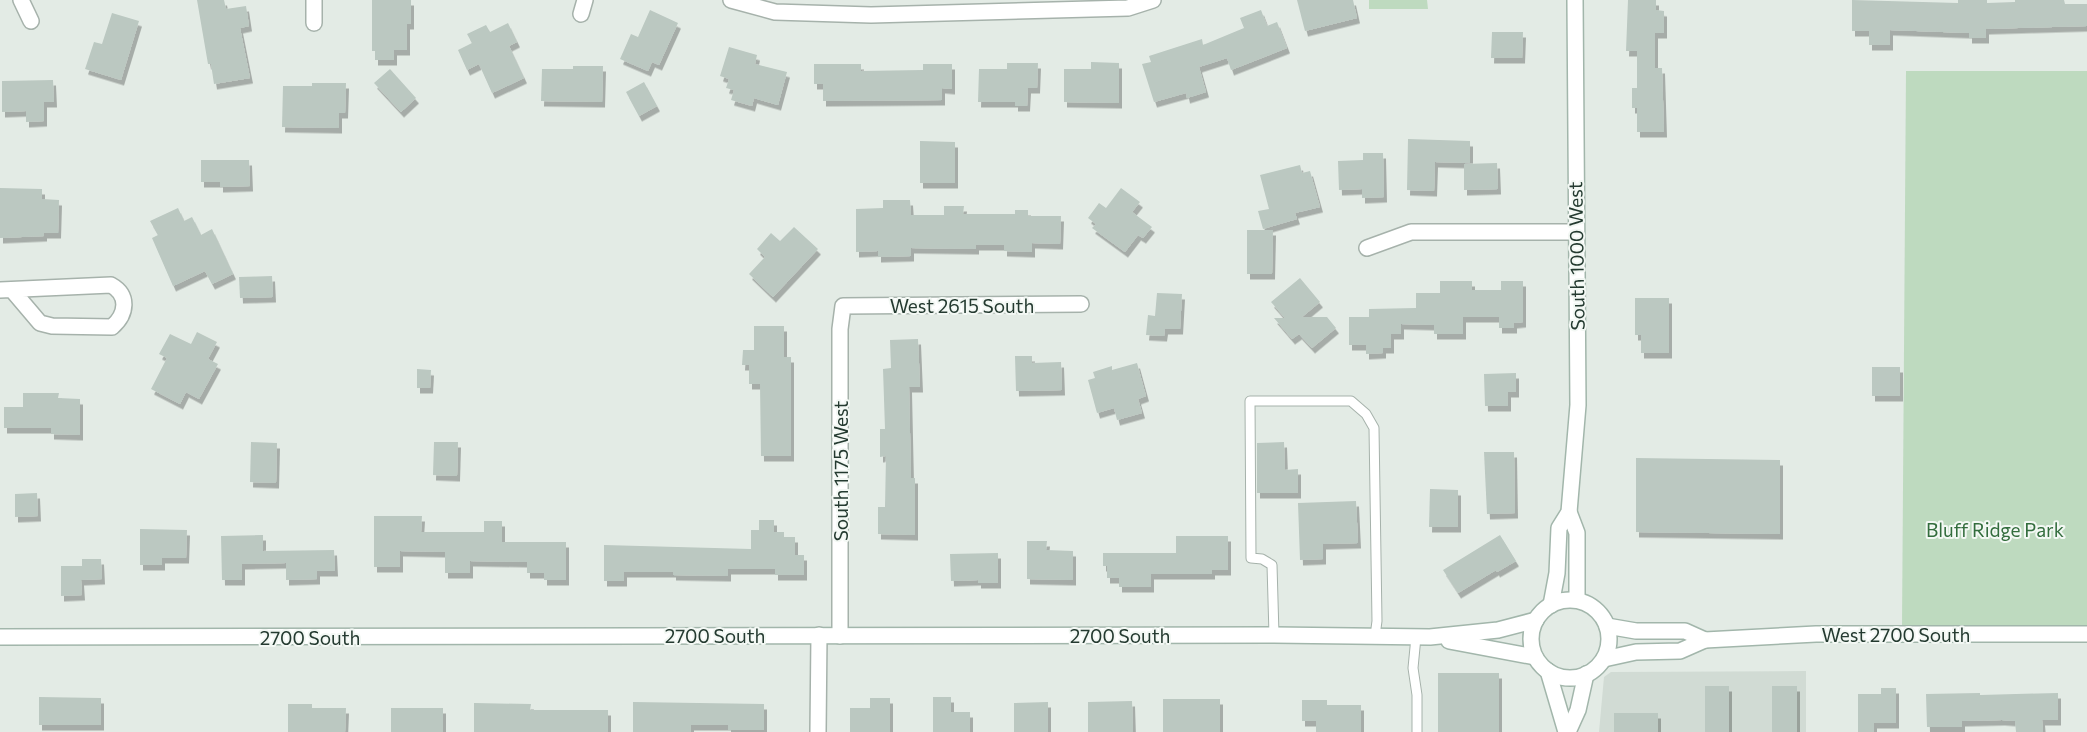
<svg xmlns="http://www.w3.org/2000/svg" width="2087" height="732" viewBox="0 0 2087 732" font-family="Commissioner,sans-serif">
  <defs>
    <filter id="shadow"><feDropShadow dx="3" dy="5.5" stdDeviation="0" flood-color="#0004"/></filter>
  </defs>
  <rect width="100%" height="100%" fill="#e3ebe5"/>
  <path fill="#d1dbd4" d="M 1806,671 L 1806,732 L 1599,732 L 1604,677 L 1611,672 Z"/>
  <g fill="#bedabf">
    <path d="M 1369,0 L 1427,0 L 1428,9 L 1369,9 Z"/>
    <path d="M 1906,71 L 2087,71 L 2087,625 L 1902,627 Z"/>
  </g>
  <g fill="#bbc8c1" filter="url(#shadow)">
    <path d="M 197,0 L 224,0 L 226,9 L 246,6 L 249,26 L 240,28 L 250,78 L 214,84 L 211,64 L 208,64 Z"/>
    <path d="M 372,0 L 411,0 L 411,24 L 407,24 L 407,50 L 394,50 L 394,60 L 375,60 L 375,51 L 372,51 Z"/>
    <path d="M 1297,0 L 1353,0 L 1357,18 L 1305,31 Z"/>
    <path d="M 1628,0 L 1656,0 L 1656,10 L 1664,11 L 1664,33 L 1655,33 L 1655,68 L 1662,68 L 1664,132 L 1637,132 L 1637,108 L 1632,108 L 1632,88 L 1637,88 L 1637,51 L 1626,51 Z"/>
    <path d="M 1852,0 L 1958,3 L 1958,0 L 1987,0 L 1987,3 L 2015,2 L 2015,0 L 2064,0 L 2065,4 L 2087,4 L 2087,26 L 1986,29 L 1986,38 L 1969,38 L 1969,33 L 1890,30 L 1890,45 L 1869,45 L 1869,31 L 1852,31 Z"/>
    <path d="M 650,10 L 678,23 L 659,65 L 652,62 L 648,71 L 620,59 L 631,34 L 638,37 Z"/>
    <path d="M 1261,10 L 1267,26 L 1277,22 L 1287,48 L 1231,70 L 1227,58 L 1199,67 L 1206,92 L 1187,98 L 1186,93 L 1154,102 L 1142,64 L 1151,62 L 1149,56 L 1202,39 L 1203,45 L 1244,28 L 1240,18 Z"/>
    <path d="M 112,13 L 139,21 L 121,80 L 85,69 L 94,42 L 102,44 Z"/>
    <path d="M 508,23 L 517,42 L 509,46 L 524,78 L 492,93 L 479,64 L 467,70 L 458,50 L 472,43 L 467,34 L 486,25 L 490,32 Z"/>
    <path d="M 1492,32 L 1523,32 L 1522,58 L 1491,58 Z"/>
    <path d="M 729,47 L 757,55 L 755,64 L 787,72 L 778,105 L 754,98 L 752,106 L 731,100 L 734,90 L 726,88 L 729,79 L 720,76 Z"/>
    <path d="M 1091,62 L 1119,63 L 1119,103 L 1064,102 L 1064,69 L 1091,69 Z"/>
    <path d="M 1007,63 L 1038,63 L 1037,88 L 1028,88 L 1027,106 L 1015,106 L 1015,102 L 978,102 L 979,69 L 1007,69 Z"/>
    <path d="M 814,64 L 861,64 L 861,71 L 923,70 L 923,64 L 952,64 L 952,89 L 942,88 L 942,100 L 823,101 L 823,84 L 814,84 Z"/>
    <path d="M 573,66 L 603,66 L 602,102 L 541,101 L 542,69 L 573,69 Z"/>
    <path d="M 390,69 L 416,98 L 401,112 L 374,83 Z"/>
    <path d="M 53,80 L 54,102 L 44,102 L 44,121 L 26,122 L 26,111 L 2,112 L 2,81 Z"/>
    <path d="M 644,82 L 657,106 L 639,116 L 626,92 Z"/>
    <path d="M 312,83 L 346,83 L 345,113 L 339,113 L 339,128 L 282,127 L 283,86 L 312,86 Z"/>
    <path d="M 1408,139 L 1470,141 L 1470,163 L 1435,162 L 1434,191 L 1407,190 Z"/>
    <path d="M 920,141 L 955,142 L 955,183 L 920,183 Z"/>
    <path d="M 1363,153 L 1383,153 L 1384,197 L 1362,198 L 1362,189 L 1339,190 L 1338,161 L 1363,160 Z"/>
    <path d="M 201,160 L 249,160 L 250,186 L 220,187 L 220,182 L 201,182 Z"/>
    <path d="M 1497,163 L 1498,189 L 1464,190 L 1464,164 Z"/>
    <path d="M 1300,165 L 1302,173 L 1310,171 L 1320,207 L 1295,213 L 1297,219 L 1263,229 L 1258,211 L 1269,209 L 1260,175 Z"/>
    <path d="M 0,188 L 42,189 L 42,199 L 59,200 L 58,233 L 44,233 L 44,236 L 0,238 Z"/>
    <path d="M 1121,188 L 1140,202 L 1132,212 L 1152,227 L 1143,238 L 1138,235 L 1125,252 L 1092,228 L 1096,224 L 1088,218 L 1099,203 L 1106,208 Z"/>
    <path d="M 883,200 L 910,200 L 911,215 L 944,215 L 944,206 L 964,206 L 963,214 L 1015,214 L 1015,210 L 1028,210 L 1028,216 L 1061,216 L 1060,244 L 1032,243 L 1032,252 L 1004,251 L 1004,245 L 976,245 L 976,249 L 911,248 L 911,256 L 878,257 L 878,251 L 856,252 L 856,209 L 883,208 Z"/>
    <path d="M 178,208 L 184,221 L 192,217 L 201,235 L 212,229 L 233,274 L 212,284 L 205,271 L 173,286 L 152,238 L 158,235 L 150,221 Z"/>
    <path d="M 794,227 L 818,249 L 773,297 L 749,274 L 765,257 L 757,249 L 771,233 L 780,241 Z"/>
    <path d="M 1247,230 L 1273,230 L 1272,274 L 1247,274 Z"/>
    <path d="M 272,276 L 273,297 L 240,298 L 239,277 Z"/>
    <path d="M 1300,278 L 1320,302 L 1302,317 L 1327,317 L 1336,328 L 1312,348 L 1299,334 L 1292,339 L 1274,318 L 1285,318 L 1271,302 Z"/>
    <path d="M 1440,281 L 1472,281 L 1472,290 L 1501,290 L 1501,281 L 1523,281 L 1523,322 L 1514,323 L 1514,328 L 1499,328 L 1499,317 L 1463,317 L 1463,334 L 1434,334 L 1434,325 L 1401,324 L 1401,334 L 1391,334 L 1391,348 L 1383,348 L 1383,353 L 1366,354 L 1366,345 L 1349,345 L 1349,317 L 1369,317 L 1369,309 L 1416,308 L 1416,293 L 1440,293 Z"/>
    <path d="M 1157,293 L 1182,294 L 1180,329 L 1165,329 L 1164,336 L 1146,335 L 1148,315 L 1155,316 Z"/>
    <path d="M 1635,298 L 1669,298 L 1669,353 L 1641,353 L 1641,335 L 1635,335 Z"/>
    <path d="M 754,326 L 784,326 L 784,357 L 791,357 L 791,456 L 761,456 L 760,384 L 749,384 L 749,365 L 742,365 L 743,350 L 754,350 Z"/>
    <path d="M 197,332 L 217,342 L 208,359 L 218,364 L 199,399 L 186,392 L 180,404 L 151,389 L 167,358 L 159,354 L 170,334 L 191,344 Z"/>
    <path d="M 918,339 L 920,387 L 909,387 L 911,478 L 915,478 L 915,535 L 878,534 L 878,507 L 885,507 L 886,456 L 880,457 L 880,429 L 885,429 L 883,369 L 891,368 L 890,340 Z"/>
    <path d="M 1015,356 L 1032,356 L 1032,363 L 1061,362 L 1062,390 L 1016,391 Z"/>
    <path d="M 1137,363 L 1146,396 L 1138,399 L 1142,413 L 1117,420 L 1114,408 L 1097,413 L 1088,380 L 1095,378 L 1093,372 L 1112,366 L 1112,370 Z"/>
    <rect x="1872" y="367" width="28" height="29"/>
    <path d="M 417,369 L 431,370 L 430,388 L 417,388 Z"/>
    <path d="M 1516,373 L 1516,392 L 1508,392 L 1508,406 L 1485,406 L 1484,374 Z"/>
    <path d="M 23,393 L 59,393 L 58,398 L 80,399 L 80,435 L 51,434 L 51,428 L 4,428 L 4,407 L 23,407 Z"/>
    <path d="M 251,442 L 277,443 L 276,483 L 250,482 Z"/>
    <path d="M 434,442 L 458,442 L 457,476 L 433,475 Z"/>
    <path d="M 1284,442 L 1285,470 L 1298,469 L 1298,493 L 1257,493 L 1257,443 Z"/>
    <path d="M 1484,452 L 1514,452 L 1515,513 L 1487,514 Z"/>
    <path d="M 1636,458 L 1780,460 L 1780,534 L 1636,532 Z"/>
    <path d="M 1430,489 L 1458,490 L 1458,527 L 1429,527 Z"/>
    <path d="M 37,493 L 38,516 L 15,517 L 15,494 Z"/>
    <path d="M 1356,501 L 1358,543 L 1323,544 L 1323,559 L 1300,560 L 1298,503 Z"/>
    <path d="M 374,516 L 422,516 L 421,532 L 484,532 L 484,521 L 502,521 L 502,542 L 566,542 L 566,580 L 544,580 L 544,573 L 527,573 L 527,562 L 470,561 L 470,573 L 445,573 L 445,552 L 400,551 L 400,567 L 374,567 Z"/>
    <path d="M 759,520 L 774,520 L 774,532 L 784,532 L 784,537 L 795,537 L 795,555 L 804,555 L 804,575 L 775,575 L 775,569 L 728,569 L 728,576 L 673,575 L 673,572 L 624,572 L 624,581 L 604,581 L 604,545 L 751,549 L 751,530 L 759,530 Z"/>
    <path d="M 140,529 L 187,530 L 186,558 L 162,558 L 162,565 L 140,565 Z"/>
    <path d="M 263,535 L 263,551 L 334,550 L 335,571 L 317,571 L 317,579 L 286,580 L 286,563 L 242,564 L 242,580 L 222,580 L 221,536 Z"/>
    <path d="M 1500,535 L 1516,561 L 1497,572 L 1496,570 L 1458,593 L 1443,570 Z"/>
    <path d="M 1176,536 L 1228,536 L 1228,570 L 1212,570 L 1212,574 L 1151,574 L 1151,587 L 1119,587 L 1119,578 L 1107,578 L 1107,566 L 1103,566 L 1103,553 L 1176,553 Z"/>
    <path d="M 1027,541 L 1047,541 L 1046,550 L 1073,551 L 1073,580 L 1027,579 Z"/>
    <path d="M 998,553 L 998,583 L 978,583 L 978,580 L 951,581 L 950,554 Z"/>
    <path d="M 82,559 L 101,559 L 102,579 L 81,580 L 82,595 L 61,596 L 61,566 L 82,566 Z"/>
    <rect x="1438" y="673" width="61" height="59"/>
    <rect x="1705" y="686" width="24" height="46"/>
    <rect x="1772" y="686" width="25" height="46"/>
    <path d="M 1881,688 L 1896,688 L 1896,723 L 1874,723 L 1874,732 L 1858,732 L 1858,694 L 1881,694 Z"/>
    <path d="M 1980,693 L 1980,695 L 2058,693 L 2058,720 L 2042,720 L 2043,732 L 2016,732 L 2015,721 L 2002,720 L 1962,721 L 1962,727 L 1927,727 L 1926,694 Z"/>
    <path d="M 39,697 L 101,698 L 101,725 L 39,725 Z"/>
    <path d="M 933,697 L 951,697 L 951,712 L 970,712 L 970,732 L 933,732 Z"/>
    <path d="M 870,698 L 890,698 L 890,732 L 850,732 L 850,708 L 870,708 Z"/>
    <rect x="1163" y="699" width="57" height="33"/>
    <path d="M 1302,700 L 1327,700 L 1327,705 L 1361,705 L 1361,732 L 1316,732 L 1316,721 L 1302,721 Z"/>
    <path d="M 1132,701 L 1133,732 L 1088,732 L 1088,702 Z"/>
    <path d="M 633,702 L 764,704 L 764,730 L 728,730 L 728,725 L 691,725 L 691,732 L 633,732 Z"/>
    <path d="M 1048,702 L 1048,732 L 1014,732 L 1014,703 Z"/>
    <path d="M 474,703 L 531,704 L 530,710 L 608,710 L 608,732 L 474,732 Z"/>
    <path d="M 288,704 L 312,704 L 312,708 L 346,708 L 345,732 L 288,732 Z"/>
    <rect x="391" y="708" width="52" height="24"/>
    <rect x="1614" y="713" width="44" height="19"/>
  </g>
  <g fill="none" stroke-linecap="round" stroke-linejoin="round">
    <g stroke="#a6b2ab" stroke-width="11">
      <g id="service">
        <path d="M 1274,635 L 1272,565 L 1262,559 L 1251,558 L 1250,401 L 1351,401 L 1366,414 L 1374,428 L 1377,621 L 1375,636"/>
        <path d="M 1416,637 L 1413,668 L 1417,695 L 1417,732"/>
      </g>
    </g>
    <g stroke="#a6b2ab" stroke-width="18">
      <g id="minor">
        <path d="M 21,0 L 31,21"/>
        <path d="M 314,0 L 314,23"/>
        <path d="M 731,0 L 775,12 L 871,15 L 1128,8 L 1153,0"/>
        <path d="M 581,14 L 585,0"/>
        <path d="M 1367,248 L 1411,232 L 1575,232"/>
        <path d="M 0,290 L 111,285 C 129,295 127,314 112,327 L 52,326 L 40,323 L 12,290"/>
        <path d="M 840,636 L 840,329 L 843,306 L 1081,304"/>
        <path d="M 818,732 L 819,635"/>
      </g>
    </g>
    <g stroke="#a2b6ab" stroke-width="18">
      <g id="secondary">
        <path d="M 1569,512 L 1577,533 L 1577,600"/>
        <circle cx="1570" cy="639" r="39"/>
        <path d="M 1551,605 L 1557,573 L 1559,528 L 1569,512 L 1578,405 L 1575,0"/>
        <path d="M 1607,626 L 1636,631 L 1685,631 L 1705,640"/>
        <path d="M 0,637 L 1274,635 L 1430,637 L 1498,630 L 1536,620"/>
        <path d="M 1449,641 L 1535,657"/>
        <path d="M 1604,659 L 1636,652 L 1680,651 L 1705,640 L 1816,634 L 2087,634"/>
        <path d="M 1548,671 L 1566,732"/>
        <path d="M 1568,732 L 1578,710 L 1586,674"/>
      </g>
    </g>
    <use href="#service" stroke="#fff" stroke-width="9"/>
    <use href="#minor" stroke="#fff" stroke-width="15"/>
    <use href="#secondary" stroke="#fff" stroke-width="15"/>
  </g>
  <g text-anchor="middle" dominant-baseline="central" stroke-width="4" stroke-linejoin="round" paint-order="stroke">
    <g font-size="19" fill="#243a30" stroke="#f3f8f4">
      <text transform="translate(1576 256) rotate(-91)">South 1000 West</text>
      <text x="962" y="305">West 2615 South</text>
      <text transform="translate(840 471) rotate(-90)">South 1175 West</text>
      <text x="1896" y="634">West 2700 South</text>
      <text x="715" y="635">2700 South</text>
      <text x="1120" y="635">2700 South</text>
      <text x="310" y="637">2700 South</text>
    </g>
    <g font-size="19" fill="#336d3d" stroke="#f3f8f4">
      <text x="1995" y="529">Bluff Ridge Park</text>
    </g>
  </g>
</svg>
